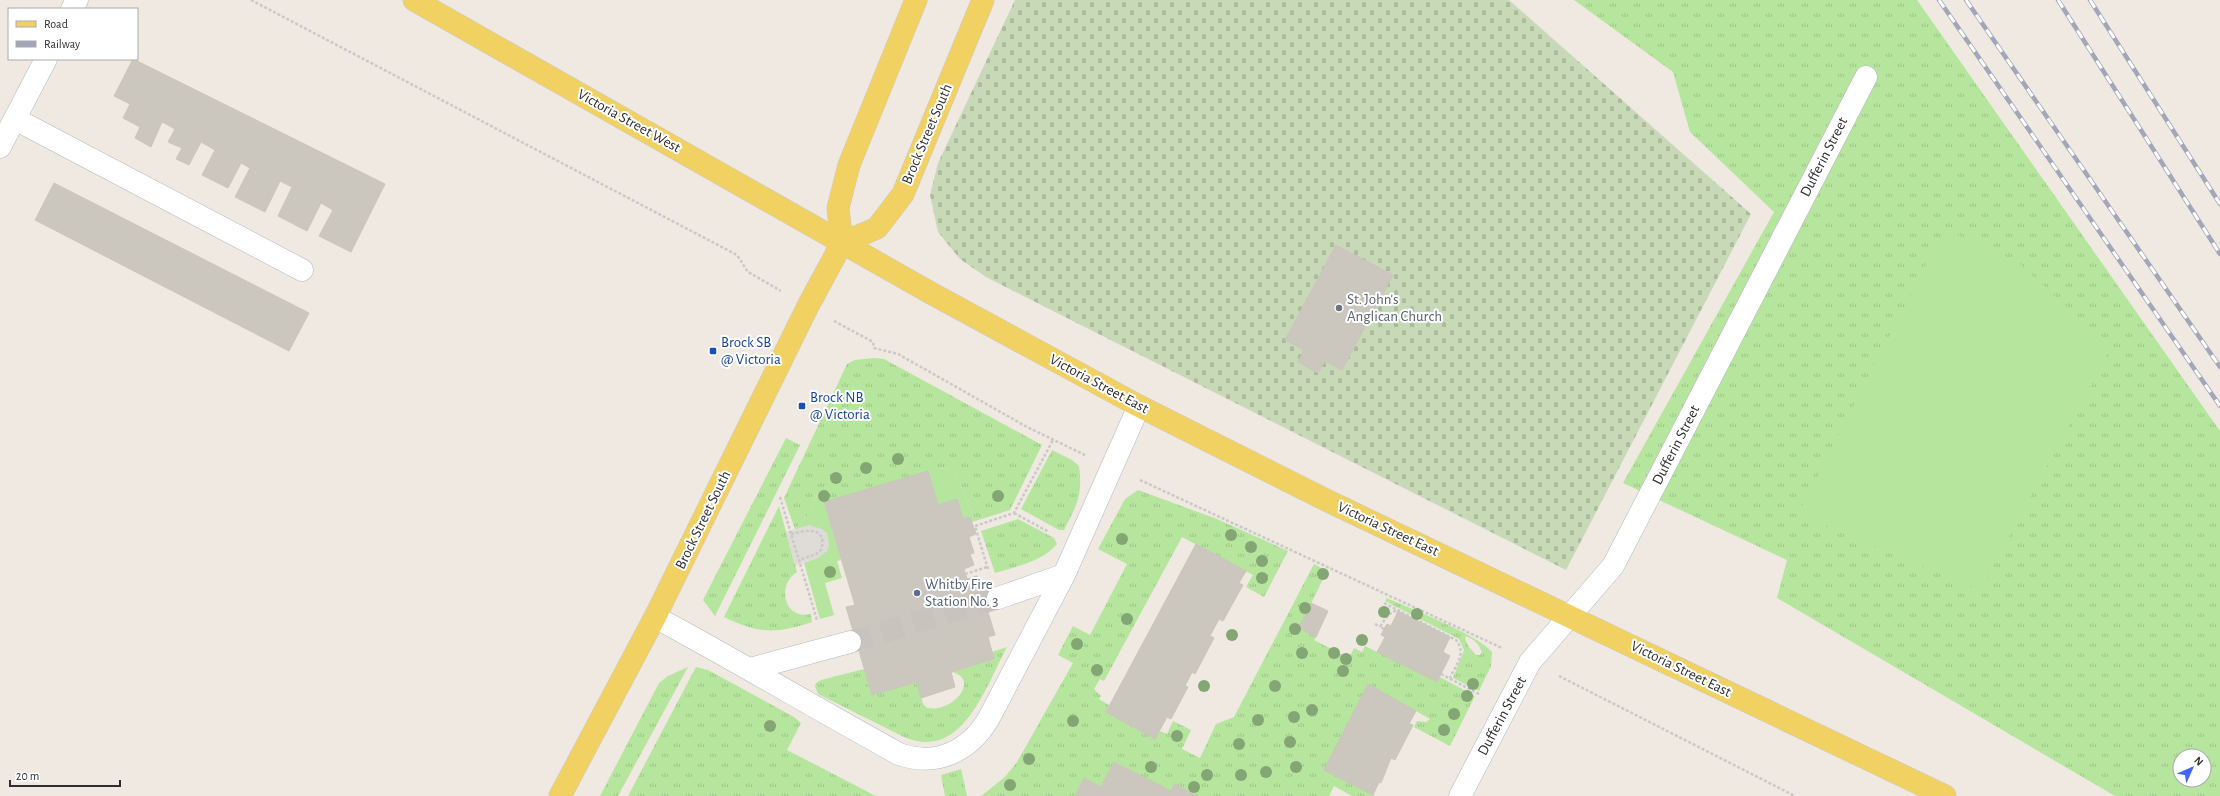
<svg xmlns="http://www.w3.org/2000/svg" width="2220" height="796" viewBox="0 0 2220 796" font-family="'Alegreya Sans',sans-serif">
  <defs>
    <pattern id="grass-tufts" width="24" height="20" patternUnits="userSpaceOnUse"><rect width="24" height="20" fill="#b6e59e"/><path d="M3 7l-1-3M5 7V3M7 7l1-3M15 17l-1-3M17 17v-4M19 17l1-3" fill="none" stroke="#9dc588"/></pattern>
    <pattern id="cemetery-stones" width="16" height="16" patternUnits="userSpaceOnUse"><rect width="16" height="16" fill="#c8d9b8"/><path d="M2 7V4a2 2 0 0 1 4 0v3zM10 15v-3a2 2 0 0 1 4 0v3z" fill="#acbb9e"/></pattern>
  </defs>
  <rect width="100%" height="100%" fill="#efe9e1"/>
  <g fill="url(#grass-tufts)" fill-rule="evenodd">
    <path d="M 1574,0 L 1917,0 L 2220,431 L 2220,796 L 2115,796 L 1777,598 L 1787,560 L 1623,483 L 1774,212 L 1690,132 L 1673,72 ZM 2180,756 L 2204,756 L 2204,780 L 2180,780 Z"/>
    <path d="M 874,358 L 884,359 L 1042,445 L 1010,510 L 975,521 L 956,473 L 950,469 L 943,468 L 833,500 L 822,492 L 818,493 L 808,515 L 795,529 L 784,498 L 847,364 L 855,360 Z"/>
    <path d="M 786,438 L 800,445 L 715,616 L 703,600 Z"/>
    <path d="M 1052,450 L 1072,460 L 1079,466 C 1083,494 1077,505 1064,530 L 1059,530 L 1021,509 Z"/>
    <path d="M 1138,490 L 1217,519 L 1288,551 L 1264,597 L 1246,587 L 1253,575 L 1182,537 L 1104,681 L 1100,679 L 1094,689 L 1101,696 L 1099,699 L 1109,705 L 1106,712 L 1155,739 L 1160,731 L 1167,734 L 1173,721 L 1191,730 L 1182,749 L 1200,758 L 1216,724 L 1234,717 L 1314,564 L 1327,571 L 1299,628 L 1316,637 L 1314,640 L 1349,658 L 1354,648 L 1362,652 L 1365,646 L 1437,682 L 1440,677 L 1475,696 L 1450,746 L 1414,727 L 1417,721 L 1426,722 L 1430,719 L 1368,684 L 1325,770 L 1375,796 L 1352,796 L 1334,786 L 1329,796 L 1197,796 L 1175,784 L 1171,791 L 1114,762 L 1101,787 L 1084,778 L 1075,796 L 981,796 L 1005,777 L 1017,762 L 1073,663 L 1058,655 L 1073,626 L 1090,635 L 1127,564 L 1098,549 L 1125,499 Z"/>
    <path d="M 779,506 L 797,572 C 776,585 784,620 811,614 L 812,622 C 775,634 760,634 724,617 Z"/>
    <path d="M 1018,519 L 1054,538 L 1057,544 C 1042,562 1017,566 995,573 L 981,531 Z"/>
    <path d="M 1387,598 C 1411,609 1477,634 1492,652 L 1491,666 L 1479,691 L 1453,678 L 1464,650 L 1459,639 L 1385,601 ZM 1466,636 C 1474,639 1479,644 1482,652 L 1480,655 L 1476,655 L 1469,647 L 1465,639 Z"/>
    <path d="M 1007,647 C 985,688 962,762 904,737 L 818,694 L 815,686 L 816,683 L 821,680 L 864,669 L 872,695 L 917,682 L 923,704 L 927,708 C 954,713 981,678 951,672 L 994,659 L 992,652 Z"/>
    <path d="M 688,667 L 618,796 L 600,796 L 659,683 L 668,676 Z"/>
    <path d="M 696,667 L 708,670 L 794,717 L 801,723 L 787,750 L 876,796 L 628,796 Z"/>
    <path d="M 961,769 L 967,796 L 945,796 L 941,775 Z"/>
  </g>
  <path fill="url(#cemetery-stones)" d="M 1015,0 L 1509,0 L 1751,214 L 1566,570 L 986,277 L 960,259 L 938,232 L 930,195 L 938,163 Z"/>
  <g fill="#b6e59e">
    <path d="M 1944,229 L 2020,264 L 2111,348 L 1980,590 L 1798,514 Z"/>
    <path d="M 943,468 L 951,469 L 956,473 L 975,521 L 972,522 L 970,517 L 963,519 L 957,499 L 938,505 L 928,472 Z"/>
    <path d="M 826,492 L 833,500 L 824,503 L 841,560 L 837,561 L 842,578 L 825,583 L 834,615 L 820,619 L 804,563 C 818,558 839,545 822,529 L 795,529 L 808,515 L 818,493 Z"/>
  </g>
  <path fill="#dfdcd8" d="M 809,525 L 822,529 L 827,533 L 829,545 L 827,551 L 818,558 L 795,566 L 786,532 Z"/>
  <g fill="#cbc7bf" stroke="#cbc5ba">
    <path d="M 133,59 L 385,184 L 351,252 L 319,236 L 333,210 L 321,203 L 307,231 L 278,216 L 292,187 L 280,181 L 265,212 L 235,197 L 250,168 L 241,163 L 228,188 L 202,175 L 215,150 L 201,142 L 189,165 L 176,159 L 182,148 L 168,142 L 175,129 L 162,122 L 151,147 L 135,138 L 140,127 L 123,118 L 130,104 L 114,96 Z"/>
    <path d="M 54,183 L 309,313 L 289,351 L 35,220 Z"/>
    <path d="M 1336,245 L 1393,275 L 1342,370 L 1325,361 L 1318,373 L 1298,362 L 1304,350 L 1285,340 Z"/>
    <path d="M 928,471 L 938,505 L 957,499 L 963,519 L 970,517 L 976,534 L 969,537 L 974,553 L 970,554 L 974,565 L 964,569 L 967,579 L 977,576 L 978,579 L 995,635 L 988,637 L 994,659 L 951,672 L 955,687 L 921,698 L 917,682 L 872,695 L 846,607 L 855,605 L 824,502 Z"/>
    <path d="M 1196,544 L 1246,571 L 1239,583 L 1243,585 L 1223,621 L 1219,619 L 1210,636 L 1214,638 L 1195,674 L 1192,672 L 1185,686 L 1188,687 L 1171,719 L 1167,717 L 1155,739 L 1106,712 Z"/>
    <path d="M 1311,603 L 1328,611 L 1316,637 L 1299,628 Z"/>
    <path d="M 1398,611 L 1450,637 L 1443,652 L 1450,656 L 1437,682 L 1377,652 L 1385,637 L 1381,635 L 1385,627 L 1387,624 L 1391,626 Z"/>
    <path d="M 1368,684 L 1416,711 L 1409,724 L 1413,725 L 1395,760 L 1391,758 L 1381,783 L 1379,782 L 1373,795 L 1324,770 Z"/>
    <path d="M 1114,762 L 1171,791 L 1175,784 L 1197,796 L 1075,796 L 1084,778 L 1101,787 Z"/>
  </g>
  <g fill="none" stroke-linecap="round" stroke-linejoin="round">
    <path stroke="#c8c4bd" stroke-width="22" stroke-dasharray="22 11" stroke-linecap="butt" d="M 850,642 L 998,598"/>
    <g stroke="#b4b7c1" stroke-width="23">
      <g id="minor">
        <path d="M 72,9 L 77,0"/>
        <path d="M 15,119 L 302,270"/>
        <path d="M 0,147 L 46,59"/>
        <path d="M 998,598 L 1064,575"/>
        <path d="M 655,617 C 737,661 817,709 899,754 C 936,767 969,752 989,718 L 1064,575 L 1139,406"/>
        <path d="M 750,669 L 850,642"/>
        <path d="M 1460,796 L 1530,662 L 1613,566 L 1866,77"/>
      </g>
    </g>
    <g stroke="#c9c9c9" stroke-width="23">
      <g id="major">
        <path d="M 414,0 L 929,292 L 1139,406 L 1328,501 L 1945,796"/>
        <path d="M 842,243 L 877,228 L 903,194 L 983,0"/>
        <path d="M 560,796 L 655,617 L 808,306 L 842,243 L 838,208 L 849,165 L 916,0"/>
      </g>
    </g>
    <g stroke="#c9c9c9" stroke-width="2.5" stroke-dasharray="3 2" stroke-linecap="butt">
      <path d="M 251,0 L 737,255 L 748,272 L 781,291"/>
      <path d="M 834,321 L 873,342 L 874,348 L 898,354 L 1027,427 L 1085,455"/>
      <path d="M 1140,480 L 1502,648"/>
      <path d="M 780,497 L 817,620"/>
      <path d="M 1014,513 L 1049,532"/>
      <path d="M 791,534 C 806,530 828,526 821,550 L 816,554 L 799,560"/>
      <path d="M 988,569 L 975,526 L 1014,513 L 1053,440"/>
      <path d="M 965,574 L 987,567"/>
      <path d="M 1384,603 L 1456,640 C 1467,653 1456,665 1450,678"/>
      <path d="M 1375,624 L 1380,627"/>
      <path d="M 1384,629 L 1380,627 C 1385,619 1388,613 1398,610"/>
      <path d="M 1441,674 L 1479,694"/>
      <path d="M 1559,676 L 1795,796"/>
    </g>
    <use href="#minor" stroke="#fff" stroke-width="22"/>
    <use href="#major" stroke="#f2d163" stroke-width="22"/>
    <g stroke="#a3a6b8" stroke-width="4.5">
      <g id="rail">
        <path d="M 1939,0 L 2220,406"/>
        <path d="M 1966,0 L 2220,367"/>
        <path d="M 2058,0 L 2220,254"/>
        <path d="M 2090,0 L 2220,204"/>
      </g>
    </g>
    <use href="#rail" stroke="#fff" stroke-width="3" stroke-dasharray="9" stroke-linecap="butt"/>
  </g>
  <g fill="#84a574">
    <circle cx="898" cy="459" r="6"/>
    <circle cx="866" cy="468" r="6"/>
    <circle cx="836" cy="478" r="6"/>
    <circle cx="824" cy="496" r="6"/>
    <circle cx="998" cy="496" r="6"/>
    <circle cx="1231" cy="535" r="6"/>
    <circle cx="1122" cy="539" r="6"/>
    <circle cx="1251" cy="547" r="6"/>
    <circle cx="1262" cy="561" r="6"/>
    <circle cx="830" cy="572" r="6"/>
    <circle cx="1323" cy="574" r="6"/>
    <circle cx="1262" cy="578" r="6"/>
    <circle cx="1305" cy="608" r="6"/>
    <circle cx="1384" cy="612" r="6"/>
    <circle cx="1417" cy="614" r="6"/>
    <circle cx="1127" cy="619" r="6"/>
    <circle cx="1295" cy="629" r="6"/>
    <circle cx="1232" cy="635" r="6"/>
    <circle cx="1362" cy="640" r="6"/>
    <circle cx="1077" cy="644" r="6"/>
    <circle cx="1302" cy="653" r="6"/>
    <circle cx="1334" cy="653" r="6"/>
    <circle cx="1346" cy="659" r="6"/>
    <circle cx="1097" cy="670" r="6"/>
    <circle cx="1343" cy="671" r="6"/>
    <circle cx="1473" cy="684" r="6"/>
    <circle cx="1204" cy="686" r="6"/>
    <circle cx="1275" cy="686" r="6"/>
    <circle cx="1467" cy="696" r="6"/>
    <circle cx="1312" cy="710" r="6"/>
    <circle cx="1454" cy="714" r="6"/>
    <circle cx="1294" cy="717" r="6"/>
    <circle cx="1258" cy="720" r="6"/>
    <circle cx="1073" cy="721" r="6"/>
    <circle cx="770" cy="726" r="6"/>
    <circle cx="1444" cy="730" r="6"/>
    <circle cx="1177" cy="736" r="6"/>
    <circle cx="1290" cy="742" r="6"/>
    <circle cx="1239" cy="744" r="6"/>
    <circle cx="1029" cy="759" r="6"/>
    <circle cx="1151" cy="767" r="6"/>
    <circle cx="1296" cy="767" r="6"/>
    <circle cx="1266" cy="772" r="6"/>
    <circle cx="1207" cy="775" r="6"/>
    <circle cx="1241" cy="775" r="6"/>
    <circle cx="1010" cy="785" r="6"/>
    <circle cx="1194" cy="787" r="6"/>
  </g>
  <circle fill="#6b7280" stroke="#fff" stroke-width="1.5" cx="1339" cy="308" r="4"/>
  <g fill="#1a4fb4" stroke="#fff" stroke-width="1.5">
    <rect x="709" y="347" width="8" height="8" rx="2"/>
    <rect x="798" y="402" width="8" height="8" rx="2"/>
  </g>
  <circle fill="#5c6f8a" stroke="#fff" stroke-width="1.5" cx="917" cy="593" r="4"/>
  <g text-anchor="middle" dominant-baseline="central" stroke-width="4" stroke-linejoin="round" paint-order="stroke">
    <g font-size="15" fill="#2e2e2e" stroke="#fff">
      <text transform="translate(629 121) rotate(29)">Victoria Street West</text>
      <text transform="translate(927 134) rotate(-67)">Brock Street South</text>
      <text transform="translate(1824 157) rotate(-63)">Dufferin Street</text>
      <text transform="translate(1099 384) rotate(28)">Victoria Street East</text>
      <text transform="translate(1676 445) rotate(-63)">Dufferin Street</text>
      <text transform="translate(703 520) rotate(-64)">Brock Street South</text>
      <text transform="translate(1388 529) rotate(25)">Victoria Street East</text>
      <text transform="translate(1681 669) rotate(26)">Victoria Street East</text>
      <text transform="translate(1502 716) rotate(-62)">Dufferin Street</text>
    </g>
    <g font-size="15" fill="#5b616d" stroke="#fff" text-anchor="start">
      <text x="1347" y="299">St. John's<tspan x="1347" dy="17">Anglican Church</tspan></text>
    </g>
    <g font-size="15" fill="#164399" stroke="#fff" text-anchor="start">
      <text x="721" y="342">Brock SB<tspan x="721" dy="17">@ Victoria</tspan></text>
      <text x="810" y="397">Brock NB<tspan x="810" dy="17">@ Victoria</tspan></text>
    </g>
    <g font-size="15" fill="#4e5e75" stroke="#fff" text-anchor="start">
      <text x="925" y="584">Whitby Fire<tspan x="925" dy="17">Station No. 3</tspan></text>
    </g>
  </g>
  <rect x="8" y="8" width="130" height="52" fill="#ffffff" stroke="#ababab"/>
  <rect x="16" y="21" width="20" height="6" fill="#f2d163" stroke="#ababab"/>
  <text x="44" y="28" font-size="12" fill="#2e2e2e">Road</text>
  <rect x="16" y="41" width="20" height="6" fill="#a3a6b8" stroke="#ababab"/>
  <text x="44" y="48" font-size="12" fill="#2e2e2e">Railway</text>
  <g transform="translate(2192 768) rotate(45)"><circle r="19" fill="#ffffff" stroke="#ababab"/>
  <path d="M0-3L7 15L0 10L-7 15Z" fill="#4264fb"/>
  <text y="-6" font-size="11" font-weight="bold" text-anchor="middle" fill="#2e2e2e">N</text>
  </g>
  <path d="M10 780v6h110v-6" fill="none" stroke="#2e2e2e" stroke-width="2"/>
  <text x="16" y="780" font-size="12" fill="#2e2e2e" stroke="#ffffff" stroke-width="3" paint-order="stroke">20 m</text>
</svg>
